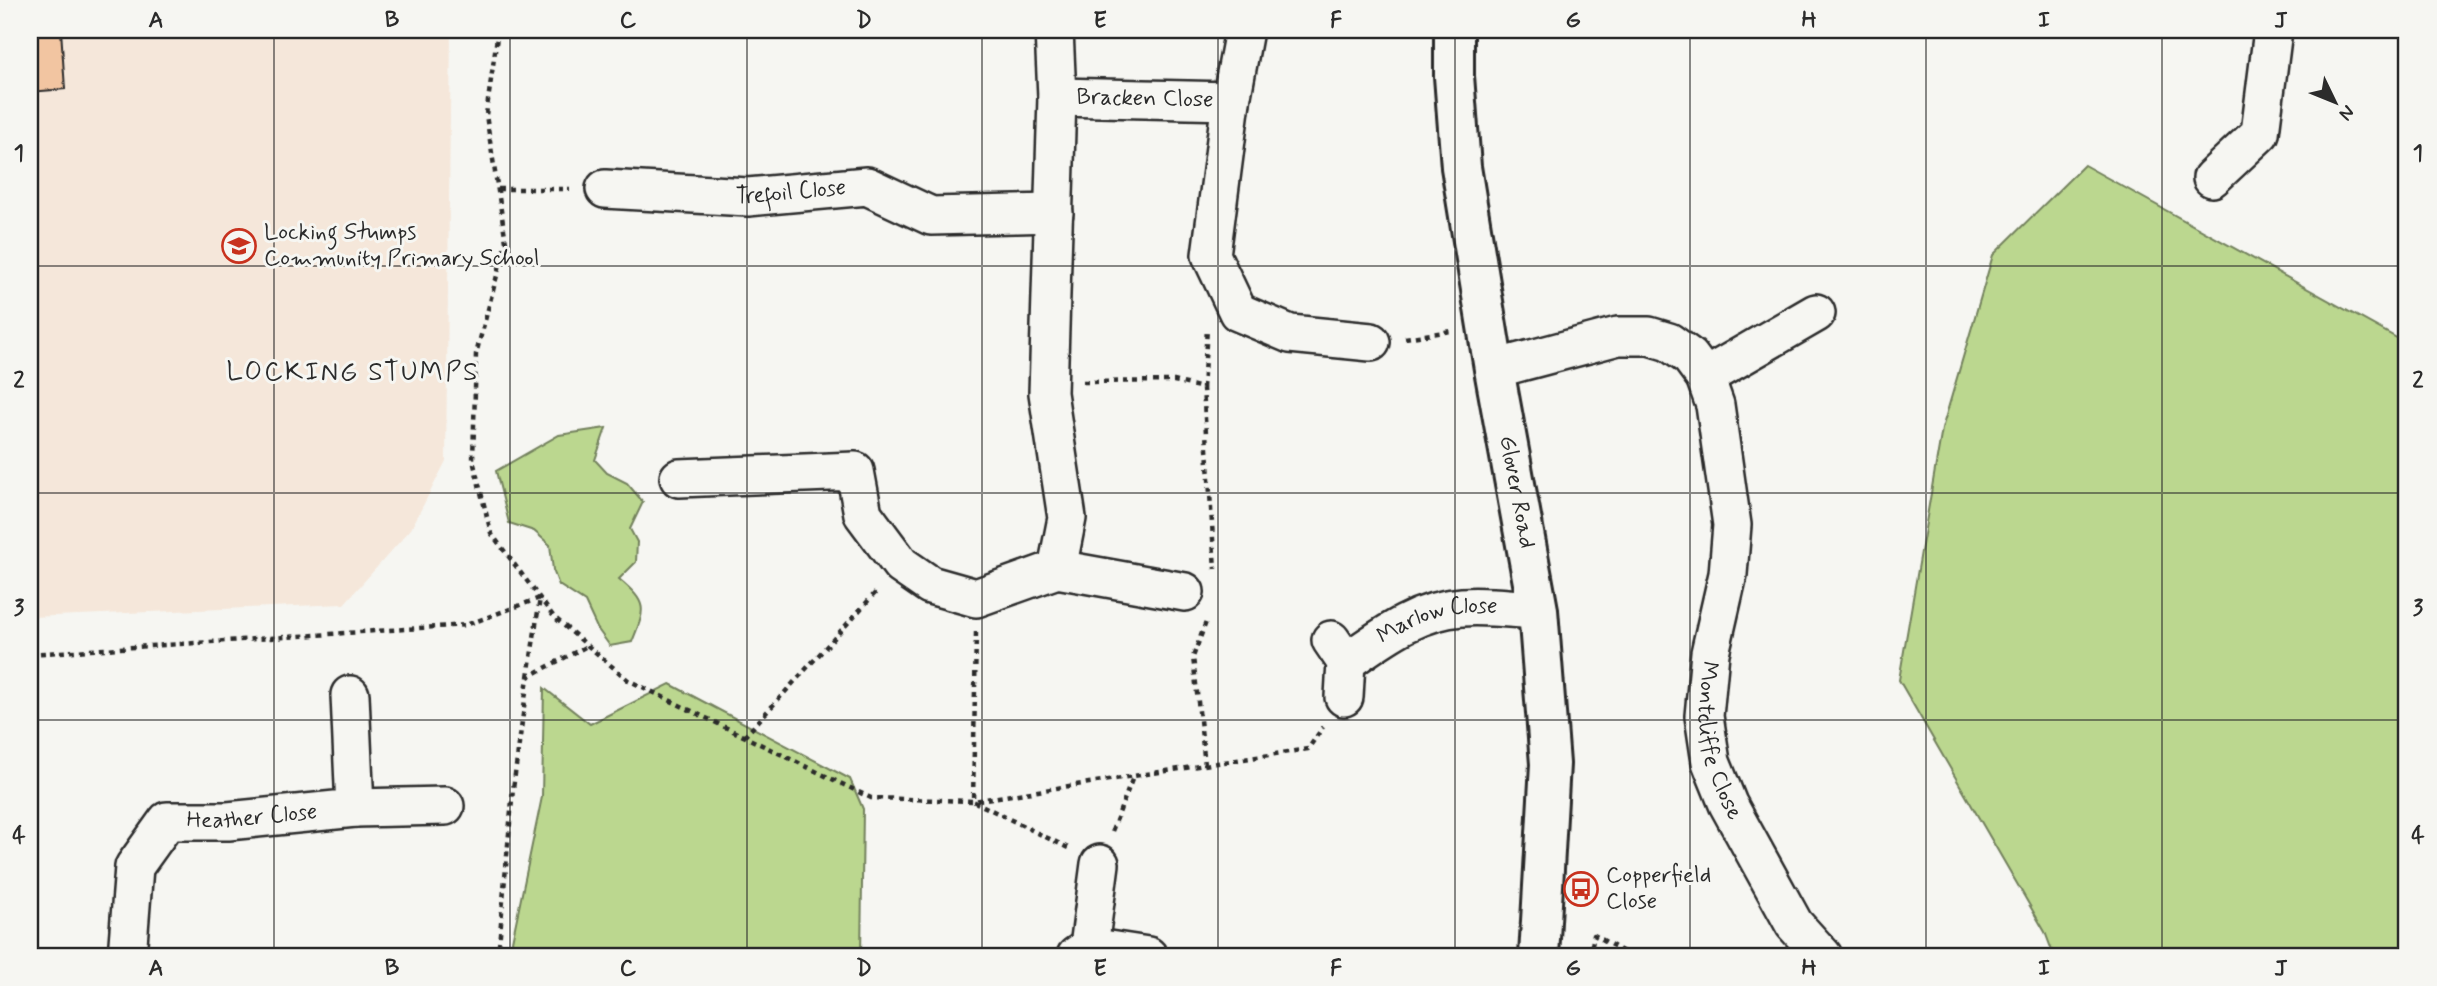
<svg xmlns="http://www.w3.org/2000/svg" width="2437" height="986" viewBox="0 0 2437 986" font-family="Mynerve,sans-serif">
  <rect width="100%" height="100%" fill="#f6f6f2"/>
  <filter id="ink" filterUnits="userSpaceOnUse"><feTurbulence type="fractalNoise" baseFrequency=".0143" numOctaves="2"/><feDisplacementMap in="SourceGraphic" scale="14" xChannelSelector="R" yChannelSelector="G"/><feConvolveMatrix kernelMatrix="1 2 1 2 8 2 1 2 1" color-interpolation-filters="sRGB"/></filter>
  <g filter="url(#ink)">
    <path fill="#f5e7da" d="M 30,30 L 451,30 L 446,461 L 411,529 L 344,604 L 30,617 Z"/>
    <g fill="#bbd78f" stroke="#73815d" stroke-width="2">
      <path d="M 2084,165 L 2402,341 L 2407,351 L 2407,956 L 2054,956 L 2045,932 L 1899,680 L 1942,429 L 1993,255 Z"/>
      <path d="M 606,428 L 595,460 L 607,473 L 627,483 L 643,502 L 630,529 L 637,542 L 636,562 L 619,579 C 649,604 645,609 632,642 L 610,646 L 597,628 L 585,602 L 559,585 L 553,570 L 550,545 L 534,531 L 509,523 L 496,471 L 559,435 Z"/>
      <path d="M 670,684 L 850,779 L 863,809 L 861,956 L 509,956 L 542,797 L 544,688 L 590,724 Z"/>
    </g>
    <path fill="#f2c5a1" stroke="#2b2b2b" stroke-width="2" d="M 30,30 L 61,30 L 65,89 L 30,92 Z"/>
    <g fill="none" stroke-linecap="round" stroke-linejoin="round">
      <g stroke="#2b2b2b" stroke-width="42">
        <g id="minor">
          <path d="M 1244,30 L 1231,101 L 1211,255 L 1238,312 L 1290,334 L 1371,342"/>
          <path id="s1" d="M 1057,97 L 1231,101"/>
          <path d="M 2212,178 L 2260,133 L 2273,30"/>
          <path id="s2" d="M 605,189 L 748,197 L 867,186 L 931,216 L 1054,213"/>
          <path id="s3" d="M 1494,369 L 1618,336 L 1649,336 L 1669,342 L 1690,357 L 1705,377 L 1715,405 L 1732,525 L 1728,574 L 1710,653 L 1704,716 L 1711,762 L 1728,804 L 1794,924 L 1823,956"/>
          <path d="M 1705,377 L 1816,313"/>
          <path d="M 679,478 L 855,471 L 863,514 L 901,565 L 930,585 L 976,598 L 1057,569 L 1067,518 L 1048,393 L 1057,97 L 1054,30"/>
          <path d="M 1057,569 L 1185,592"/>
          <path d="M 1331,640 L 1346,662 L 1344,697"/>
          <path id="s4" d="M 1346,662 C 1382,637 1417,610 1462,607 C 1487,605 1513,609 1538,610"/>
          <path d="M 355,808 L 445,806"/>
          <path d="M 1089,947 L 1100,864"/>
          <path id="s5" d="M 127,956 L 134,867 L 167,821 L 228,821 L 355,808 L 350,695"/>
          <path d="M 1076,956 L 1089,947 L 1148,956"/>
        </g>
      </g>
      <g stroke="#2b2b2b" stroke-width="44">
        <g id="tertiary">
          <path id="s6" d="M 1454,30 L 1454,76 L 1461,167 L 1494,369 L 1538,610 L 1550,764 L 1539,956"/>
        </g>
      </g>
      <g stroke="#2b2b2b" stroke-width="4.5" stroke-dasharray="5 5" stroke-linecap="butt">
        <path d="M 498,30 L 486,115 L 506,242 L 476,354 L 473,460 L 491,533 L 554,617 L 628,680 L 871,798 L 973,801 L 1308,749 L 1323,727"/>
        <path d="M 498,189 L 570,189"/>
        <path d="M 1405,338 L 1451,331"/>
        <path d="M 1083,382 L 1174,381 L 1203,388 L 1215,569"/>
        <path d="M 1203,388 L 1207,329"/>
        <path d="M 976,632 L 973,801 L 1068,848"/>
        <path d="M 30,654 L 466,625 L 540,598 L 528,677"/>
        <path d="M 744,737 L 878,590"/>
        <path d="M 1205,765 L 1193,657 L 1206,622"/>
        <path d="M 1112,831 L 1133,777"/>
        <path d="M 498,956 L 513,789 L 528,677 L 587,646"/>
        <path d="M 1590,956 L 1594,935 L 1631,956"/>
      </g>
      <use href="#minor" stroke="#f6f6f2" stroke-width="37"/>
      <use href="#tertiary" stroke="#f6f6f2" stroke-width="38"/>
    </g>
  </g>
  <path fill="none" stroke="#2b2b2b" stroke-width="2" stroke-opacity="0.55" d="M 274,30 L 274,956M 510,30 L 510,956M 747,30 L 747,956M 982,30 L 982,956M 1218,30 L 1218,956M 1455,30 L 1455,956M 1690,30 L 1690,956M 1926,30 L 1926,956M 2162,30 L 2162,956M 30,266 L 2407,266M 30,493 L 2407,493M 30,720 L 2407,720"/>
  <defs>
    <g id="school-ring" transform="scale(1.75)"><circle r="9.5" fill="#f6f6f2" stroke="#c8321e" stroke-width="1.5"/><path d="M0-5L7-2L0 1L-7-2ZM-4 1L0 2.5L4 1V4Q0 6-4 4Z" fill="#c8321e"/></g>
    <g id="bus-ring" transform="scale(1.75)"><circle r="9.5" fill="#f6f6f2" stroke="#c8321e" stroke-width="1.5"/><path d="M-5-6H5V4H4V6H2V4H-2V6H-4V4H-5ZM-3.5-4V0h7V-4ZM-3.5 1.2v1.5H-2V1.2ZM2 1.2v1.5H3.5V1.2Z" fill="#c8321e"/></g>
  </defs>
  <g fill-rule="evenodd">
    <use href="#school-ring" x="239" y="246"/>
    <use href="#bus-ring" x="1581" y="889"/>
  </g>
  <g text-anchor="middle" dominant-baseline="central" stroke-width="6" stroke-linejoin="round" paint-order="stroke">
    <g font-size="23" fill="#2b2b2b" stroke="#f6f6f2">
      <text stroke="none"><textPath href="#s1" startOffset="88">Bracken Close</textPath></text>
      <text stroke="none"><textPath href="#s2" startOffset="186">Trefoil Close</textPath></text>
      <text stroke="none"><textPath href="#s6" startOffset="467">Glover Road</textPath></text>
      <text stroke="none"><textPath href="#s4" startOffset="103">Marlow Close</textPath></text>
      <text stroke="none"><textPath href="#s3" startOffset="602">Montcliffe Close</textPath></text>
      <text stroke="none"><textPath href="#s5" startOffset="231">Heather Close</textPath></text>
    </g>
    <g font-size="23" fill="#2b2b2b" stroke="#f6f6f2" text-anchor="start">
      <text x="264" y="233">Locking Stumps<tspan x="264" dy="26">Community Primary School</tspan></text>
      <text x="1606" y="876">Copperfield<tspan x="1606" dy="26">Close</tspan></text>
    </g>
    <g font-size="26" letter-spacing="2" fill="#2b2b2b" stroke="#f6f6f2">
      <text x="353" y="373">LOCKING STUMPS</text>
    </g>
  </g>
  <rect width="2437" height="986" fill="none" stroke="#f6f6f2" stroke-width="77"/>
  <g transform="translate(2335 102) rotate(133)" stroke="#f6f6f2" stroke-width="5" paint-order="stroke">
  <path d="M0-5L12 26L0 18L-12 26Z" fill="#2b2b2b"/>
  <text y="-10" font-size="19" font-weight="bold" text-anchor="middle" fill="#2b2b2b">N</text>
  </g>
  <rect x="38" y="38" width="2360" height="910" fill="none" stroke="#2b2b2b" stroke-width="2.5"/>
  <g font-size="23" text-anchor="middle" font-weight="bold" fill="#2b2b2b">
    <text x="156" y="27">A</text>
    <text x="392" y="27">B</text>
    <text x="628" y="27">C</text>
    <text x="864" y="27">D</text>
    <text x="1100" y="27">E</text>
    <text x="1336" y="27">F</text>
    <text x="1573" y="27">G</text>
    <text x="1809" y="27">H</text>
    <text x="2044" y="27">I</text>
    <text x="2281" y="27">J</text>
    <text x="19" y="160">1</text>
    <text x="2418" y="160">1</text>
    <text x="19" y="387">2</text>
    <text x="2418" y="387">2</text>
    <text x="19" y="615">3</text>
    <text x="2418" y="615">3</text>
    <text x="19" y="842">4</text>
    <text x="2418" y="842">4</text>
    <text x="156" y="975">A</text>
    <text x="392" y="975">B</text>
    <text x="628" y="975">C</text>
    <text x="864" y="975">D</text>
    <text x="1100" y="975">E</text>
    <text x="1336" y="975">F</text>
    <text x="1573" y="975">G</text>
    <text x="1809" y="975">H</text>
    <text x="2044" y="975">I</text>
    <text x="2281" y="975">J</text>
  </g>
</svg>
